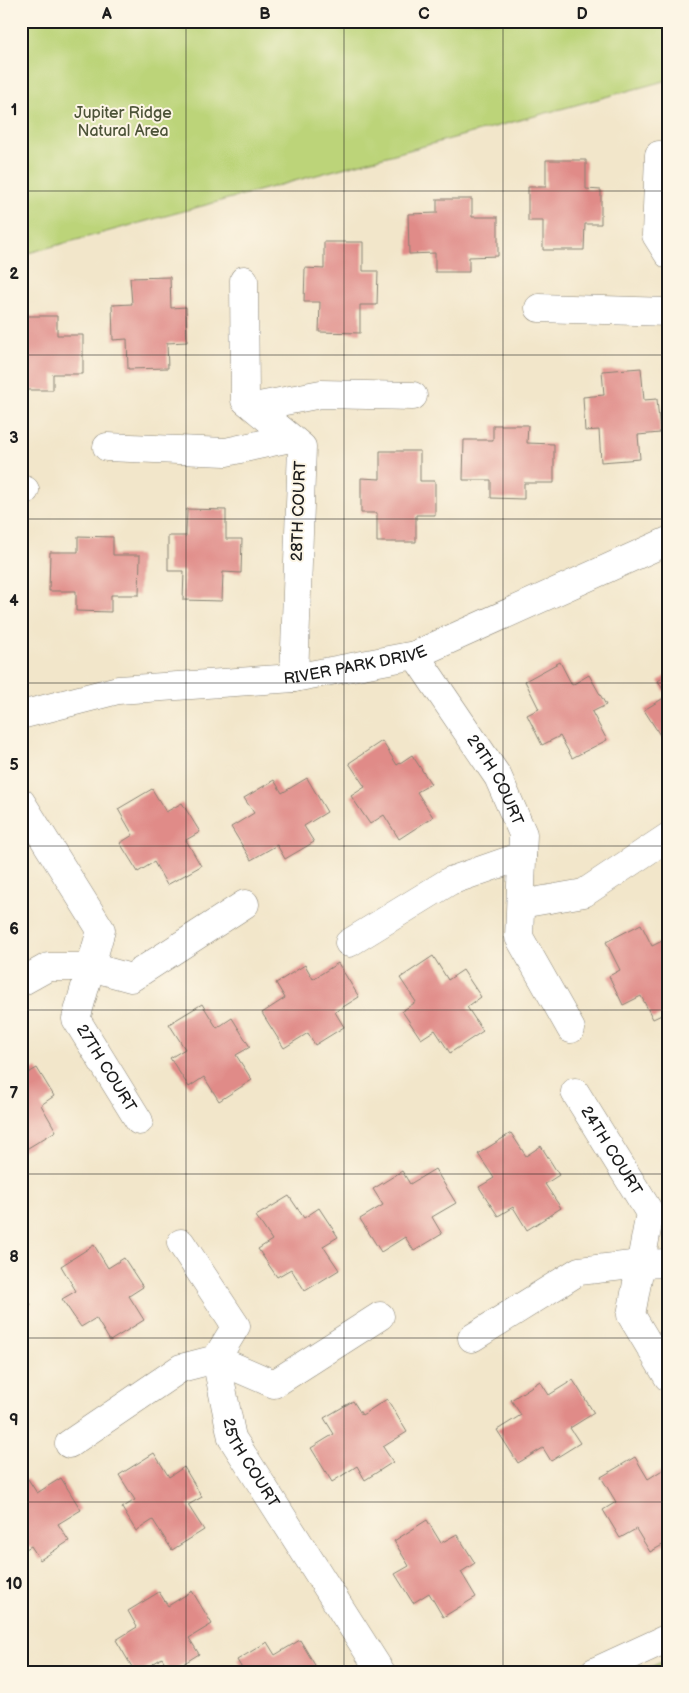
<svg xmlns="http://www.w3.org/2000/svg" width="689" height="1693" viewBox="0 0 689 1693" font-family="'Balsamiq Sans',sans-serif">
  <rect width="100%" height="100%" fill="#fcf5e5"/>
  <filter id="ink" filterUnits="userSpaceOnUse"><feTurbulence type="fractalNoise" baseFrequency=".02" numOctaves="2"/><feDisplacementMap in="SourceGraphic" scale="10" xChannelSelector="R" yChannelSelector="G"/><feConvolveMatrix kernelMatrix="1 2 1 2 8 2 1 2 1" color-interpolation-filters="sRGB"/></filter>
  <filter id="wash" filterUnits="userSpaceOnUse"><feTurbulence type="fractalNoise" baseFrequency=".0096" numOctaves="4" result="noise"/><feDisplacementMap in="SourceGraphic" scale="20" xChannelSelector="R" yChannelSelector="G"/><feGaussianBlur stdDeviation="1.12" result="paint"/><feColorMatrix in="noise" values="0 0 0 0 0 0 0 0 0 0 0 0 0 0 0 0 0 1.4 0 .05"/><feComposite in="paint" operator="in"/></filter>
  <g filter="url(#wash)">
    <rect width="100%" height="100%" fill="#f2e6ca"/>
    <g fill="#bcd479" stroke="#6c784a">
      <path d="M 21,21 L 668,21 L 668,80 L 21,255 Z"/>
      <path d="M 668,1659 L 668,1672 L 640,1672 Z"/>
    </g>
    <g id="blocks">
      <g fill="#e08b88">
        <path d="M 546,160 L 586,160 L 586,189 L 601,190 L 601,224 L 585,224 L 584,250 L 543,250 L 543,221 L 528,221 L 528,187 L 546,187 Z"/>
        <path d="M 437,199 L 472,199 L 472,217 L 498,217 L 498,256 L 469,257 L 469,272 L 435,272 L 435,253 L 409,254 L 408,214 L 437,213 Z"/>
        <path d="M 324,242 L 363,242 L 363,271 L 378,271 L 377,305 L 360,305 L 360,333 L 319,332 L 320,302 L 304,302 L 305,268 L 324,269 Z"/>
        <path d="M 170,277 L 171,308 L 186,307 L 187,342 L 167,343 L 168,368 L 128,369 L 127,339 L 113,340 L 112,305 L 132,304 L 130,278 Z"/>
        <path d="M 22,316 L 57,316 L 57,335 L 83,335 L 83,374 L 53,374 L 53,390 L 21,390 Z"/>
        <path d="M 641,368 L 644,400 L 657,399 L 660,433 L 638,435 L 640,459 L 601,462 L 599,430 L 585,431 L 583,397 L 604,395 L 602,371 Z"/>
        <path d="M 493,425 L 528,425 L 527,443 L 554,444 L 554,483 L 524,483 L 524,499 L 491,498 L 491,480 L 463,480 L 464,440 L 493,440 Z"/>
        <path d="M 380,451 L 420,451 L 420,481 L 435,481 L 435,515 L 416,515 L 416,542 L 377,542 L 377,513 L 361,513 L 361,478 L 380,479 Z"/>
        <path d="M 187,509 L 226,510 L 226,539 L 242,539 L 241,573 L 223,572 L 222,601 L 183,600 L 184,571 L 168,571 L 168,536 L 186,536 Z"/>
        <path d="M 78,536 L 113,537 L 113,555 L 140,555 L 139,595 L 111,595 L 111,612 L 76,611 L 76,591 L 49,591 L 50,552 L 78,552 Z"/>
        <path d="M 560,662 L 572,685 L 589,675 L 606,705 L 592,712 L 607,740 L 572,758 L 560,736 L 542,745 L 527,715 L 539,709 L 525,681 Z"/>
        <path d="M 668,674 L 668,742 L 665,743 L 644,710 L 667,696 L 658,681 Z"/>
        <path d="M 382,741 L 397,765 L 412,755 L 431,784 L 417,792 L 433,817 L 399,839 L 384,815 L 370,824 L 351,796 L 365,787 L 349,763 Z"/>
        <path d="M 307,778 L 327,812 L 304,826 L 314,842 L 285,859 L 277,845 L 251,860 L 231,827 L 254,813 L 244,798 L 274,780 L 282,793 Z"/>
        <path d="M 152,789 L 166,812 L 182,803 L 200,832 L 186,840 L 201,866 L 167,885 L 154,862 L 138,872 L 120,843 L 133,835 L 118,809 Z"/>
        <path d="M 641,924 L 652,946 L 668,938 L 668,1012 L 653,1019 L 641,996 L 623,1005 L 609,976 L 620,970 L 606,942 Z"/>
        <path d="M 433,956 L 448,980 L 463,970 L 481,997 L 467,1007 L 483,1031 L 450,1053 L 435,1030 L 421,1039 L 402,1011 L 416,1002 L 400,978 Z"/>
        <path d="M 338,963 L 359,997 L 335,1012 L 344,1027 L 315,1045 L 308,1033 L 284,1048 L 262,1013 L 285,998 L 276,983 L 305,965 L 313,979 Z"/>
        <path d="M 202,1004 L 217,1028 L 232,1018 L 250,1047 L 236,1055 L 252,1080 L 219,1101 L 204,1077 L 189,1087 L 170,1058 L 185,1049 L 169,1024 Z"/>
        <path d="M 37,1068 L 54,1096 L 41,1105 L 56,1131 L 23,1151 L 21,1149 L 21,1077 Z"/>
        <path d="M 511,1133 L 526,1156 L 541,1146 L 559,1175 L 545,1184 L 561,1208 L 527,1230 L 513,1207 L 498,1216 L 479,1187 L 494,1178 L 478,1154 Z"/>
        <path d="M 435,1169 L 456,1203 L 432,1217 L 442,1234 L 414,1251 L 405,1237 L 381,1252 L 360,1219 L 383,1205 L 373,1189 L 402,1171 L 410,1184 Z"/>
        <path d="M 289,1196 L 304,1218 L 319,1208 L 338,1237 L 323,1246 L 339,1270 L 305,1291 L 291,1269 L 277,1277 L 258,1249 L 272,1240 L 256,1216 Z"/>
        <path d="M 94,1245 L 108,1268 L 124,1258 L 143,1287 L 129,1296 L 144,1320 L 110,1341 L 96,1318 L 81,1327 L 62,1299 L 76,1291 L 61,1266 Z"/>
        <path d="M 21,1288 L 31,1305 L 21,1310 Z"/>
        <path d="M 573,1380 L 594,1413 L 570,1428 L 580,1443 L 551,1461 L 543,1448 L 518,1463 L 497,1430 L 521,1415 L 511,1400 L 540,1381 L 549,1395 Z"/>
        <path d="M 387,1399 L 407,1432 L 383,1447 L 393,1462 L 365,1480 L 357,1466 L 332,1482 L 311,1448 L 334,1434 L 324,1418 L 353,1401 L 362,1415 Z"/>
        <path d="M 154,1453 L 169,1477 L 184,1467 L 202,1497 L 188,1505 L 204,1530 L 172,1550 L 153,1520 L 136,1531 L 122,1508 L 135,1500 L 119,1475 Z"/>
        <path d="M 635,1457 L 648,1479 L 664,1469 L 668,1475 L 668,1542 L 650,1552 L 636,1529 L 620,1538 L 603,1510 L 616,1502 L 601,1477 Z"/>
        <path d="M 61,1478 L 81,1510 L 58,1524 L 69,1541 L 40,1560 L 31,1546 L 21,1552 L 21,1483 L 28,1479 L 37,1493 Z"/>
        <path d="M 427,1520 L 441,1543 L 457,1534 L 475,1563 L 461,1572 L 476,1597 L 443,1617 L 429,1593 L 413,1603 L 395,1574 L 409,1566 L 394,1541 Z"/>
        <path d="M 192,1591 L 212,1624 L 189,1638 L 199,1654 L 170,1672 L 162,1658 L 140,1672 L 135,1672 L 116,1640 L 137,1627 L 128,1611 L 159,1592 L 168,1606 Z"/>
        <path d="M 300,1640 L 319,1672 L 244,1672 L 237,1660 L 267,1642 L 275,1655 Z"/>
      </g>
    </g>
  </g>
  <g filter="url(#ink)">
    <use href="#blocks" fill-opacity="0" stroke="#878173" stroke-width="1"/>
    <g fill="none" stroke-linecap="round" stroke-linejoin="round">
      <g stroke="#878173" stroke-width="29">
        <g id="minor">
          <path d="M 659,155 L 656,235 L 668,254"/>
          <path d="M 244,280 L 245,400 L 302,447 L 294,678"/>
          <path d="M 539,308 L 668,312"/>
          <path d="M 254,407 L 321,394 L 413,396"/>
          <path d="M 107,447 L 226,452 L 290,438"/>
          <path d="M 21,489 L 25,490"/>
          <path id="s1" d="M 415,655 L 498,777 L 523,834 L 519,937 L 571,1029"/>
          <path id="s2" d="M 21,715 L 118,690 L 294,678 L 415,655 L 668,541"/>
          <path id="s3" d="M 21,802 L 101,930 L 76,1019 L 139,1121"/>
          <path d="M 521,904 L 584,893 L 668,837"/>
          <path d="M 349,943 L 450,881 L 522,856"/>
          <path d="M 21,982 L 48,967 L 91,967 L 131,978 L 245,904"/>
          <path id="s4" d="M 575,1092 L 650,1213 L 631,1315 L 668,1377"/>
          <path id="s5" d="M 181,1243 L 236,1326 L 216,1359 L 232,1438 L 381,1672"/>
          <path d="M 472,1338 L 579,1271 L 641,1264 L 668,1263"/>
          <path d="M 69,1444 L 181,1368 L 216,1359 L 274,1384 L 380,1316"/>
          <path d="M 594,1672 L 668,1638"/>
        </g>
      </g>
      <use href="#minor" stroke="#fff" stroke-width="28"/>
    </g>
  </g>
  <path fill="none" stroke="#1c1c1c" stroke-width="1" stroke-opacity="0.55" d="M 186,21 L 186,1672M 344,21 L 344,1672M 503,21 L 503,1672M 21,191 L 668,191M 21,355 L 668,355M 21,519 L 668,519M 21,683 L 668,683M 21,846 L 668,846M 21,1010 L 668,1010M 21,1174 L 668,1174M 21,1338 L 668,1338M 21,1502 L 668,1502"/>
  <g text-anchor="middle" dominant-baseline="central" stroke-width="4" stroke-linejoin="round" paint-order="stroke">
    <g font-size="16" fill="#4c5338" stroke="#fcf5e5">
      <text x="123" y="113">Jupiter Ridge<tspan x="123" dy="18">Natural Area</tspan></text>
    </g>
    <g font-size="16" fill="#1c1c1c" stroke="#fcf5e5">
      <text transform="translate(299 511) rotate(-88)">28TH COURT</text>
      <text stroke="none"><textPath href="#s2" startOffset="339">RIVER PARK DRIVE</textPath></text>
      <text stroke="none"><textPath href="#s1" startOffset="149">29TH COURT</textPath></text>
      <text stroke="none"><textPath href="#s3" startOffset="301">27TH COURT</textPath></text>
      <text stroke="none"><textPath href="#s4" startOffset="69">24TH COURT</textPath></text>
      <text stroke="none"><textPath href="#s5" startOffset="249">25TH COURT</textPath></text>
    </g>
  </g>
  <rect width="689" height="1693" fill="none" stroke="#fcf5e5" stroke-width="55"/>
  <rect x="28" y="28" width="634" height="1638" fill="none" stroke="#1c1c1c" stroke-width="2"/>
  <g font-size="16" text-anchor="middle" font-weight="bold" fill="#1c1c1c">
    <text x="107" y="19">A</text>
    <text x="265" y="19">B</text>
    <text x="424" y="19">C</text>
    <text x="582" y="19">D</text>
    <text x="14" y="115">1</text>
    <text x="14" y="279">2</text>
    <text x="14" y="443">3</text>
    <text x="14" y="606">4</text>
    <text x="14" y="770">5</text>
    <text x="14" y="934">6</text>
    <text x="14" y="1098">7</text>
    <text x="14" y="1262">8</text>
    <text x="14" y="1425">9</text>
    <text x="14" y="1589">10</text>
  </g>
</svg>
